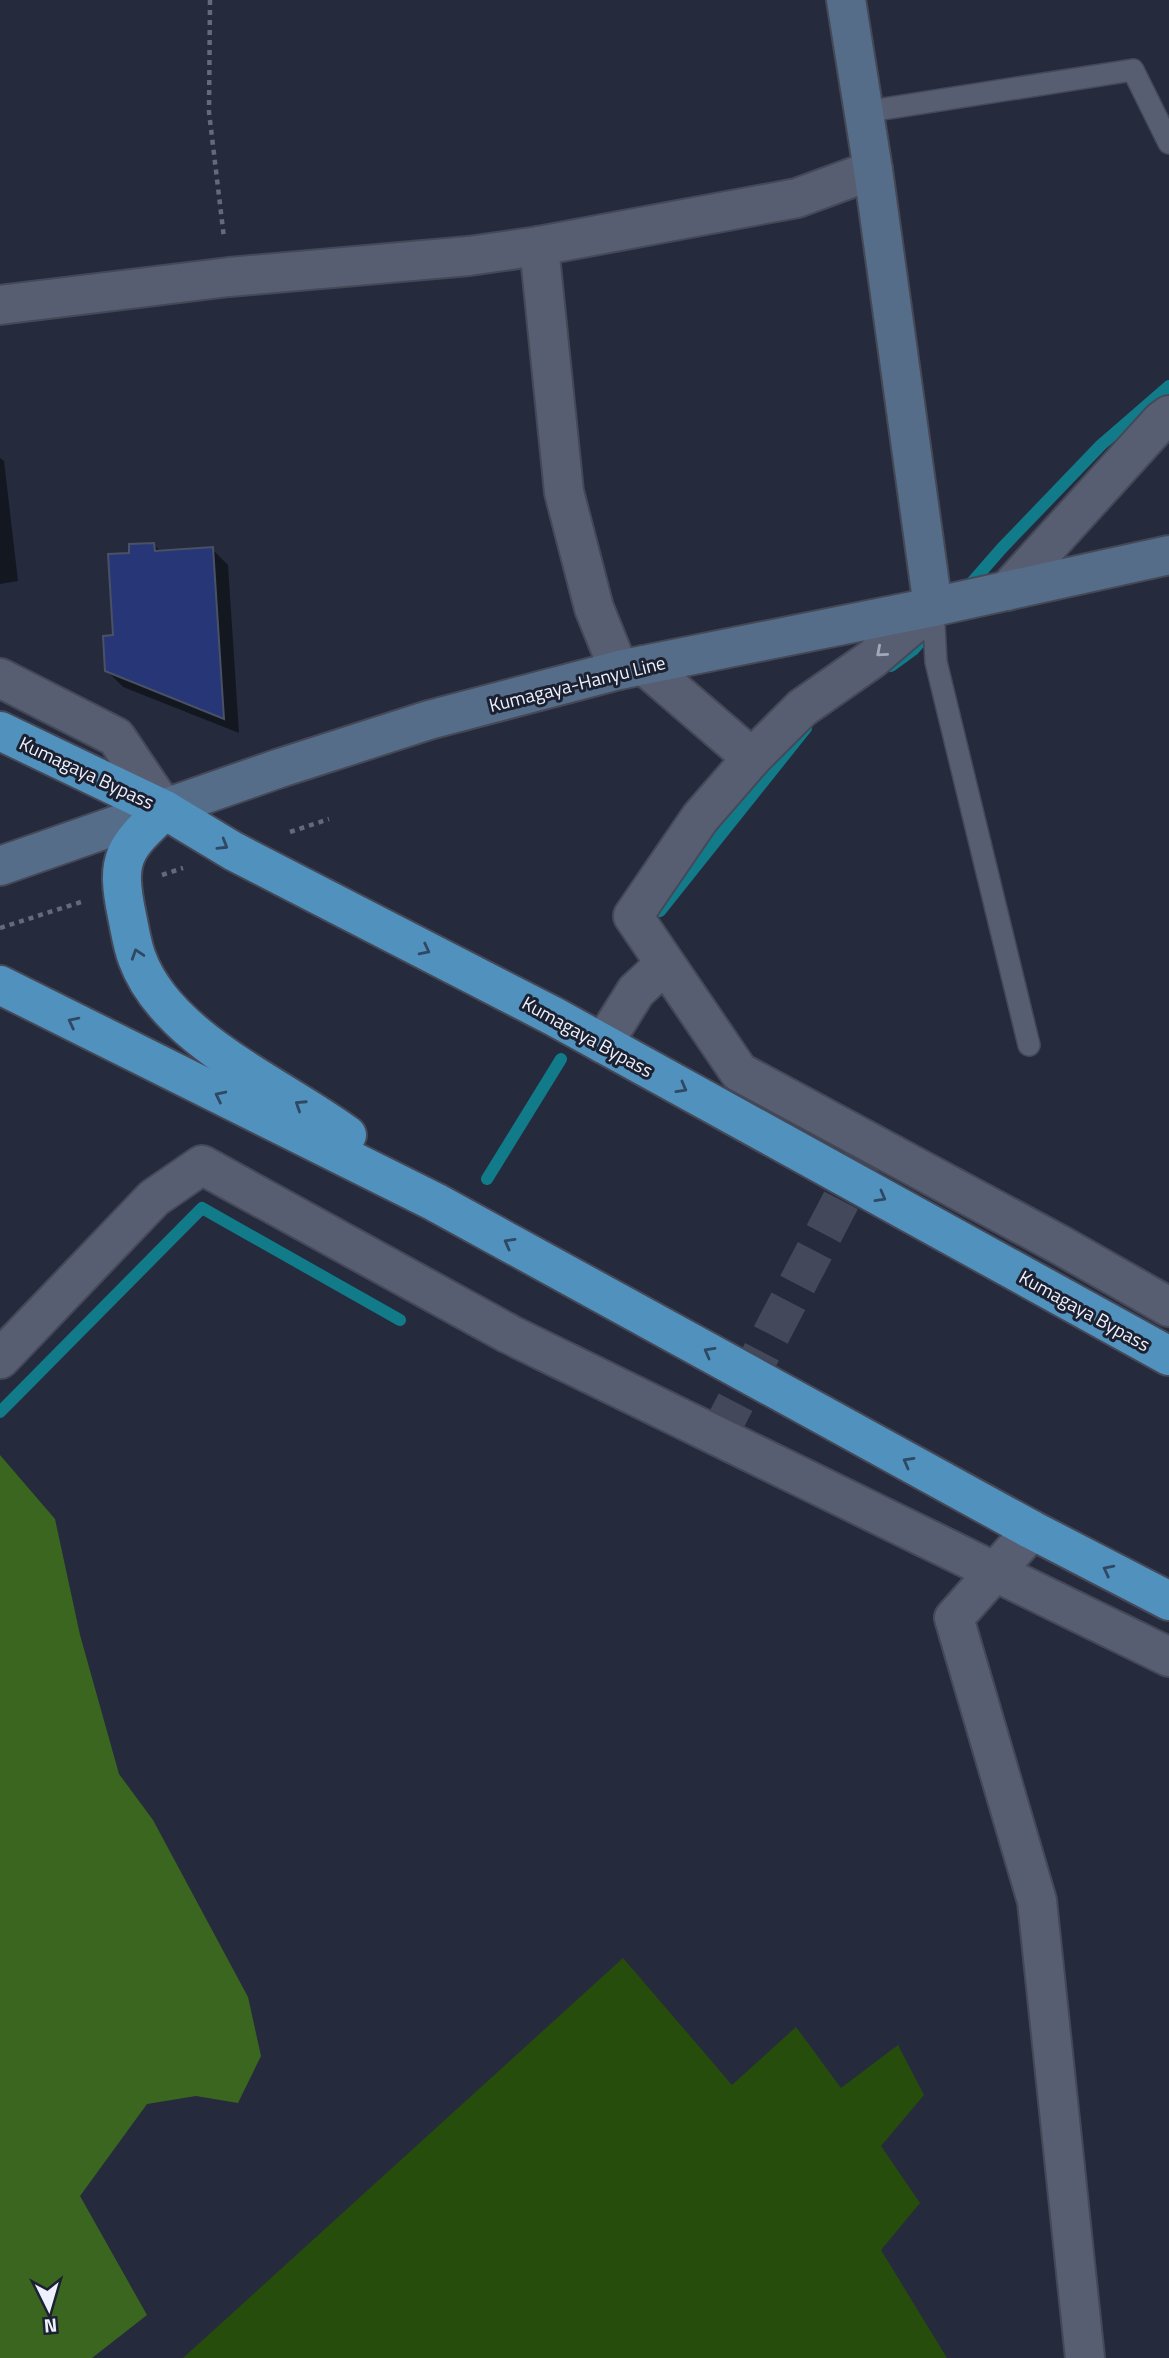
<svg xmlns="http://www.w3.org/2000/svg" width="1169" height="2358" viewBox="0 0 1169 2358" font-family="'Titillium Web',sans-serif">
  <rect width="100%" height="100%" fill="#252b3d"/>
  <path fill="#274d0c" d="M 623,1958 L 732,2085 L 796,2027 L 841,2088 L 898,2045 L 924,2095 L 881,2146 L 920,2203 L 881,2250 L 947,2358 L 183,2358 Z"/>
  <path fill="#3a6620" d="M 0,1455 L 55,1519 L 80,1635 L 119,1774 L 153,1820 L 248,1997 L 261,2056 L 238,2103 L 196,2096 L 147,2104 L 80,2196 L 147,2315 L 92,2358 L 0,2358 Z"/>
  <g fill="#0007">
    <path d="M 0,458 L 4,461 L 18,581 L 0,584 Z"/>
    <path d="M 153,544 L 161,552 L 212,549 L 228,565 L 239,733 L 123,687 L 106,670 L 131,554 Z"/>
  </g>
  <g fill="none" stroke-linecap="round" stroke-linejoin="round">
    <g stroke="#117b8a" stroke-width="12">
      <path d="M 967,588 L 1002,548 L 1101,445 L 1169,386"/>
      <path d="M 891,666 L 913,650 L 927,634"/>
      <path d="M 660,911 L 806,728"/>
      <path d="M 487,1179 L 561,1059"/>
      <path d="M 0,1412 L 202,1208 L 400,1320"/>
    </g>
  </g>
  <path fill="#273676" stroke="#4a5164" stroke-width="2" d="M 154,543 L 155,551 L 213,547 L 224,719 L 105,671 L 103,636 L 113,635 L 108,554 L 129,553 L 129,544 Z"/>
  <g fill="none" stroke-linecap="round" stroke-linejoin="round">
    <path stroke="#43495a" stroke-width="38" stroke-dasharray="38 19" stroke-linecap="butt" d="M 718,1436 L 871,1143"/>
    <g stroke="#444857" stroke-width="24">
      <g id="lane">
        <path d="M 864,112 L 1133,70 L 1169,143"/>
        <path d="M 933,607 L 936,662 L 1029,1045"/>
      </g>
    </g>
    <g stroke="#444857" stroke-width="42">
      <g id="street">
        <path d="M 0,305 L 229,277 L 469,256 L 539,246"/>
        <path d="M 1007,591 L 1161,421 L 1169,415"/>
        <path d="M 933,607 L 872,659 L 802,708 L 752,758 L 700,818 L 633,916 L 739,1072 L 1062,1246 L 1169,1307"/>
        <path d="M 644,665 L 752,758"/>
        <path d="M 619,670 L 594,608 L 564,492 L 539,246 L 797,198 L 873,170"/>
        <path d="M 0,678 L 116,737 L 165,810"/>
        <path d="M 603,1044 L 636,991 L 665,964"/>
        <path d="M 0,1359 L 154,1198 L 202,1165 L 509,1334 L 1169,1657"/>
        <path d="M 1032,1530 L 954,1618 L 1037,1901 L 1085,2358"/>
      </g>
    </g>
    <g stroke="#444857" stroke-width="42">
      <g id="secondary">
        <path d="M 846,0 L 873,170 L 933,607"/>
        <path d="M 0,866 L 277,769 L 429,720 L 619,670 L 933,607 L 1169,555"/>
      </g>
    </g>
    <g stroke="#444857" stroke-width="42">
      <g id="highway">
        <path d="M 0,731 L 165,810 L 233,851 L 555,1017 L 1169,1356"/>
        <path d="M 165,810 C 123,849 115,858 127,916 C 130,930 132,945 137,958 C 166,1039 281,1086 347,1135"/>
        <path d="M 0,985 L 435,1202 L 1032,1530 L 1169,1601"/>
      </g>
    </g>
    <g stroke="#656a7a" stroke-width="4.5" stroke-dasharray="5 5" stroke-linecap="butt">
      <path d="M 210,0 L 209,112 L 224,238"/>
      <path d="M 290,832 L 329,819"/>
      <path d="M 162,875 L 183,868"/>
      <path d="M 0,928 L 84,901"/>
    </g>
    <use href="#lane" stroke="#575e72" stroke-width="21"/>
    <use href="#street" stroke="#575e72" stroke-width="38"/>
    <use href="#secondary" stroke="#556d88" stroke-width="38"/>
    <use href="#highway" stroke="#5191bd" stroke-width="38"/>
  </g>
  <defs><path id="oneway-chevron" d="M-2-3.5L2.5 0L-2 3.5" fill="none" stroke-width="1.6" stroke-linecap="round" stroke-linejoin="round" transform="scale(1.75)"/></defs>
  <use stroke="#a2a8b8" href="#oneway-chevron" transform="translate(881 652) rotate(139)"/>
  <g stroke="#2f4863">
    <use href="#oneway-chevron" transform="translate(223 845) rotate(31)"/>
    <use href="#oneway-chevron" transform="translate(425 950) rotate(27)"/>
    <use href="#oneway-chevron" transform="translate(137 954) rotate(-108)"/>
    <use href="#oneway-chevron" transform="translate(73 1022) rotate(-153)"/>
    <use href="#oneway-chevron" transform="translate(682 1088) rotate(29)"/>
    <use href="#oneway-chevron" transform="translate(220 1096) rotate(-154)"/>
    <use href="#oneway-chevron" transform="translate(300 1105) rotate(-147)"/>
    <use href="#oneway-chevron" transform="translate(881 1197) rotate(29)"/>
    <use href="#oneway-chevron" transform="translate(509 1243) rotate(-151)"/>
    <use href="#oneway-chevron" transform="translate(709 1352) rotate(-151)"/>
    <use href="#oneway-chevron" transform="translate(908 1462) rotate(-151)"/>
    <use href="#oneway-chevron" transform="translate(1108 1570) rotate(-153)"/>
  </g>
  <g text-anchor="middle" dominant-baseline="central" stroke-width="6" stroke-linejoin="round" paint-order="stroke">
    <g font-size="19" fill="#edf1fd" stroke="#1c2132">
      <text transform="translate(577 683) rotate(-14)">Kumagaya-Hanyu Line</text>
      <text transform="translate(87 772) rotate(25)">Kumagaya Bypass</text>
      <text transform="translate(588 1036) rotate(29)">Kumagaya Bypass</text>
      <text transform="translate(1085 1310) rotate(29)">Kumagaya Bypass</text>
    </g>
  </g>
  <g transform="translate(49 2309) rotate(175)" stroke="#1c2132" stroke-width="5" paint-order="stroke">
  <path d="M0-5L12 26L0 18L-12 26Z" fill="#edf1fd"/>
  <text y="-10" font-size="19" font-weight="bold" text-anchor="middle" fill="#edf1fd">N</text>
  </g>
</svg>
